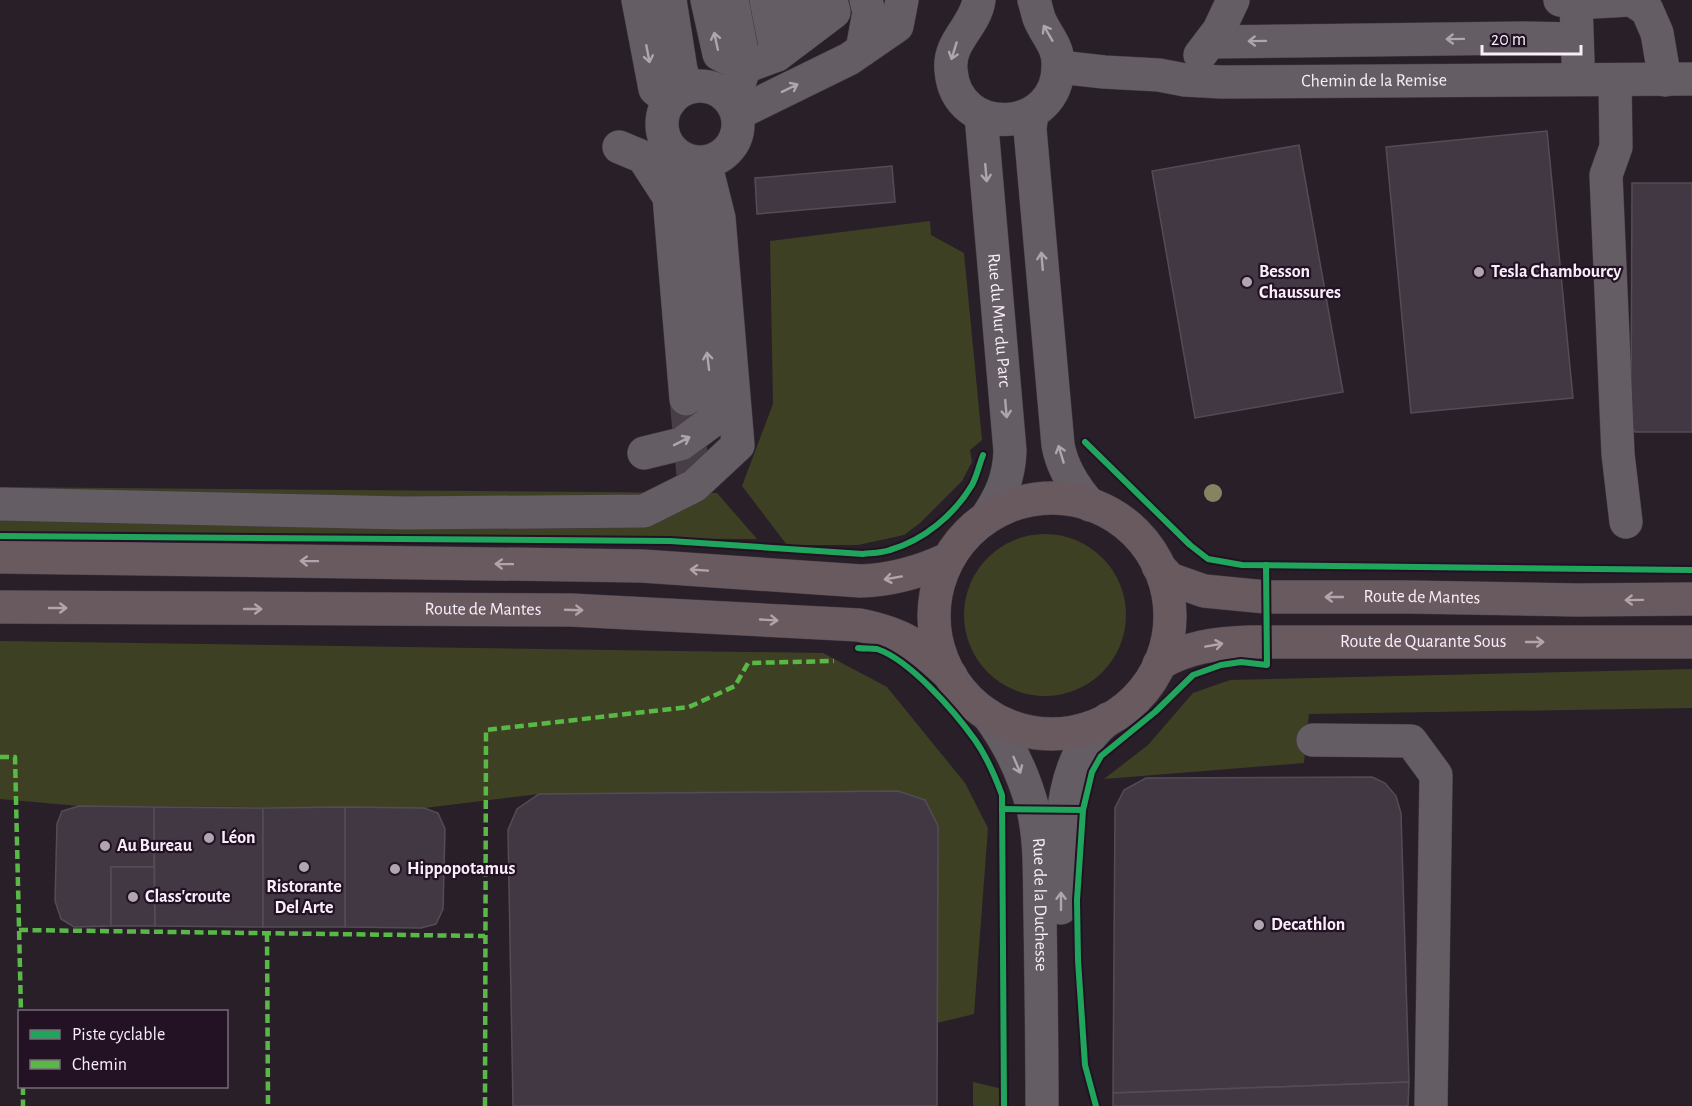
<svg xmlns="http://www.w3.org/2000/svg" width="1692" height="1106" viewBox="0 0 1692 1106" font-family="'Alegreya Sans',sans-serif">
  <rect width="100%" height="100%" fill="#281f29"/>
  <g fill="#3e4024">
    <path d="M 930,221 L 931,235 L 964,253 L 982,440 L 970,450 L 972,462 L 962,481 L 920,523 L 904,535 L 858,545 L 787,545 L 742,486 L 773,404 L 770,241 Z"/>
    <path d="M 0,487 L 717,493 L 757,539 L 0,537 Z"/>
    <circle cx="1045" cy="615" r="81"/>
    <path d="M 0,641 L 823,653 L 887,687 L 965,783 L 988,828 L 974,1014 L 937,1023 L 938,826 L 925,800 L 539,794 L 424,808 L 79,806 L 0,799 Z"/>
    <path d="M 1692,669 L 1692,708 L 1309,714 L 1304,763 L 1104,779 L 1148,745 L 1193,693 L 1230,680 Z"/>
    <path d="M 973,1082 L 1007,1090 L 1007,1106 L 973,1106 Z"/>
  </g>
  <g fill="#423843" stroke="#544c55" stroke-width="1.5">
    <path d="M 1547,131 L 1573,398 L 1411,413 L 1386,147 Z"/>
    <path d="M 1299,145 L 1343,392 L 1195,418 L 1152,171 Z"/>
    <path d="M 892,166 L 895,202 L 757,214 L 755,178 Z"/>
    <path d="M 1632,183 L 1692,183 L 1692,432 L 1635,432 L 1631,427 Z"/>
    <path d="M 1372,777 L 1385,783 L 1396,796 L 1401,813 L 1409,1082 L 1113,1093 L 1115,808 L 1124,790 L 1146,778 Z"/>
    <path d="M 898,791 L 925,800 L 938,826 L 937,1106 L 513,1106 L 508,830 L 517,809 L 539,794 Z"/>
    <path d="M 79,806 L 154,807 L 154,867 L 111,867 L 111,926 L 74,927 L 61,919 L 55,901 L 57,824 L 62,811 Z"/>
    <path d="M 154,807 L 263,808 L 263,927 L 155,926 Z"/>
    <path d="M 345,807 L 424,808 L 438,813 L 445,829 L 443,909 L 436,924 L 421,928 L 345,927 Z"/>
    <path d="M 345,807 L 345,927 L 263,927 L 263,808 Z"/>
    <path d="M 111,867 L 154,867 L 155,926 L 111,926 Z"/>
    <path d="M 1409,1082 L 1408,1106 L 1113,1106 L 1113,1093 Z"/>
  </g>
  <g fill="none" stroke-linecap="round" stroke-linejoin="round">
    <path stroke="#473e48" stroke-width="33" stroke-dasharray="33 16" stroke-linecap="butt" d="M 686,399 L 694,486"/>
    <g stroke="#423a43" stroke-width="34">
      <g id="minor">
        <path d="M 638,0 L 655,89 L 670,101"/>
        <path d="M 670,0 L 681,70 L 687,88"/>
        <path d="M 707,0 L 719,54 L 745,67"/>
        <path d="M 732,0 L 745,67"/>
        <path d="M 799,0 L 806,32"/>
        <path d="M 979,0 C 975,27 948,41 951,70 C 956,140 1061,134 1058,63 C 1058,45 1045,34 1039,18 C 1037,12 1036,6 1034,0"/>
        <path d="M 1560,0 L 1576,3 L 1629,0"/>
        <path d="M 1632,0 L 1647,10 L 1657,33 L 1665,80"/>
        <path d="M 1576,3 L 1578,61"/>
        <path d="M 1211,42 L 1524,38 L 1577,39"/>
        <path d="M 862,50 L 869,12 L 866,0"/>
        <path d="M 777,55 L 834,12 L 831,0"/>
        <path d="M 1200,55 L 1219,30 L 1233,0"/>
        <path id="s1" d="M 1059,67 L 1104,72 L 1159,75 L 1185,80 L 1221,82 L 1692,79"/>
        <path d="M 1615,80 L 1616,147 L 1606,175 L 1618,454 L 1626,522"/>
        <circle cx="700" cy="124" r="38"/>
        <path d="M 732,103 L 745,67 L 777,55 L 766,0"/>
        <path d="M 1032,113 L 1030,129 L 1058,445 C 1062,467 1075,488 1090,505"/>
        <path d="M 737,114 L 849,59 L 897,26 L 902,0"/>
        <path id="s2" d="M 981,115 L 1010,451 C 1009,478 1001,496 986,518"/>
        <path d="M 619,147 L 643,157 L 669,197 L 686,399"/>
        <path d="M 644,453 L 681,444 L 715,419 L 684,159"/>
        <path d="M 0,504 L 405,513 L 644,511 L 694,486 L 738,445 L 719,218 L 705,162"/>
        <path id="s3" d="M 988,715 C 1009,743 1024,775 1033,809 C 1041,843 1039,879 1040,914 C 1041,978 1042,1042 1042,1106"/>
        <path d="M 1313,740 L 1411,741 L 1436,775 L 1431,1106"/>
        <path d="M 1061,908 C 1062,845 1053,762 1108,719"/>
      </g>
    </g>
    <g stroke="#423a43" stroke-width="34">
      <g id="major">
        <circle cx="1052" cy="616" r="118"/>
        <path d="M 0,557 L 642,566 L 861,581 C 893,580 920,572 948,559"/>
        <path id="s4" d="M 1158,566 L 1170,579 L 1204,591 L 1266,597 L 1407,597 L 1577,600 L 1692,599"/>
        <path id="s5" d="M 0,607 L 571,610 L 859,625 C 904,634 918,645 951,676"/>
        <path id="s6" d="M 1159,664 C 1186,647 1218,643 1249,642 L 1692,642"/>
      </g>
    </g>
    <use href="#minor" stroke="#645d64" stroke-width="33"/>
    <use href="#major" stroke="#695a5f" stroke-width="33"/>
    <g stroke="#58b947" stroke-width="4.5" stroke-dasharray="9 4.5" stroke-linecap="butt">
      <path d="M 0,757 L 15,757 L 21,1012"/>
      <path d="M 19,930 L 485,936"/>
      <path d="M 267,933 L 268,1106"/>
      <path d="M 23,1086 L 23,1106"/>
      <path d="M 485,1106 L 486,730 L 689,707 L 735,686 L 748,663 L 834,661"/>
    </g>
    <g stroke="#221224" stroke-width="10">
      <g id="cycleway">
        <path d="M 1085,442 L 1190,545 L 1208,559 L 1242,565 L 1692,570"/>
        <path d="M 0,536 L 670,541 L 863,554 C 872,553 882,553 890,550 C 924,540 954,515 972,485 C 977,476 979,465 983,455"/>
        <path d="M 858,648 C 864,649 871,648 877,649 C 910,660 955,712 975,740 C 987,757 995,776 1002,795 L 1004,1106"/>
        <path d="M 1002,809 L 1083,810"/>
        <path d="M 1096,1106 L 1085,1065 L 1078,960 L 1077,900 L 1083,810 L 1092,772 L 1101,756 L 1155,712 L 1193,675 L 1221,665 L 1241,662 L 1267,665 L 1266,565"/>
      </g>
    </g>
    <use href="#cycleway" stroke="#20a55d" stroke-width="6"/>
  </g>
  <circle fill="#848461" cx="1213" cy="493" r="9"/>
  <defs><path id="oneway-shaft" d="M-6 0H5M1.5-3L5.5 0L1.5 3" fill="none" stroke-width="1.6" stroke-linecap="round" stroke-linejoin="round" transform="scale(1.5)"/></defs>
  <g stroke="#aea5ae">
    <use href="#oneway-shaft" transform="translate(1048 33) rotate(-120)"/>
    <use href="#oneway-shaft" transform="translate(1455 39) rotate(179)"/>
    <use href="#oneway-shaft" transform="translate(716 41) rotate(-102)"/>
    <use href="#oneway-shaft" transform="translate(1257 41) rotate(179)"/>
    <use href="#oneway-shaft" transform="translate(954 51) rotate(107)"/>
    <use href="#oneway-shaft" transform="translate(648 54) rotate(79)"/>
    <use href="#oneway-shaft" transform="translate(790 88) rotate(-26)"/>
    <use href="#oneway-shaft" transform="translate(986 173) rotate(85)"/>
    <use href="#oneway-shaft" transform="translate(1042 261) rotate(-95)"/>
    <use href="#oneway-shaft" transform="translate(708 361) rotate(-97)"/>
    <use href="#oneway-shaft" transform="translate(1006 409) rotate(85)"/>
    <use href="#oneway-shaft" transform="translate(682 441) rotate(-27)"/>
    <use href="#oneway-shaft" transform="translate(1061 454) rotate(-107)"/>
    <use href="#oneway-shaft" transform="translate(1017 765) rotate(67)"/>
    <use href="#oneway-shaft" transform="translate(1061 901) rotate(-90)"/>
  </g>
  <g stroke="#b1a4ac">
    <use href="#oneway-shaft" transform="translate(309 561) rotate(-179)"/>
    <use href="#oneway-shaft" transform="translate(504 564) rotate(-179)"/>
    <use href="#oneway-shaft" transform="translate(699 570) rotate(-176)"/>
    <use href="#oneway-shaft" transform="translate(893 578) rotate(170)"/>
    <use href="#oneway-shaft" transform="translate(1334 597) rotate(180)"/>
    <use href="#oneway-shaft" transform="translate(1634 600) rotate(179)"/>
    <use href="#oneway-shaft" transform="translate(58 608)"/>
    <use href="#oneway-shaft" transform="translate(253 609)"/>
    <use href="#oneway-shaft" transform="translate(574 610) rotate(2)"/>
    <use href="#oneway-shaft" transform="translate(769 620) rotate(3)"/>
    <use href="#oneway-shaft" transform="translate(1535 642)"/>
    <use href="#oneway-shaft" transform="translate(1214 645) rotate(-10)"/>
  </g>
  <g fill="#b0a5b0" stroke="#221224" stroke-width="2">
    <circle cx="1479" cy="272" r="6"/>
    <circle cx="1247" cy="282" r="6"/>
    <circle cx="209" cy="838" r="6"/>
    <circle cx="105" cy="846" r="6"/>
    <circle cx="304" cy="867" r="6"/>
    <circle cx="395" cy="869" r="6"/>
    <circle cx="133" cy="897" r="6"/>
    <circle cx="1259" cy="925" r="6"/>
  </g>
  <g text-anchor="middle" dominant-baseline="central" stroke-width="4.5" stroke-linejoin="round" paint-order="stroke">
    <g font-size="18" fill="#f9edf9" stroke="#221224">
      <text stroke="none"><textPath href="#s1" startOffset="316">Chemin de la Remise</textPath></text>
      <text stroke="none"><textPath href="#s2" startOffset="206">Rue du Mur du Parc</textPath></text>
      <text stroke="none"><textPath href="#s4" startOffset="272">Route de Mantes</textPath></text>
      <text stroke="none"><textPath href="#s5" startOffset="483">Route de Mantes</textPath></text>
      <text stroke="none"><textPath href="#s6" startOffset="268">Route de Quarante Sous</textPath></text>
      <text stroke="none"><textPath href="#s3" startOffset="201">Rue de la Duchesse</textPath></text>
    </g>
    <g font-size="18" font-weight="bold" fill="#f9edf9" stroke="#221224" text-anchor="start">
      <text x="1259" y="272">Besson<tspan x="1259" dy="21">Chaussures</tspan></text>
      <text x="1491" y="272">Tesla Chambourcy</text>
      <text x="221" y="838">Léon</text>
      <text x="117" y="846">Au Bureau</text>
      <text x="407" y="869">Hippopotamus</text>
      <text x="304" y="887" text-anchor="middle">Ristorante<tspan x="304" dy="21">Del Arte</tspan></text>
      <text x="145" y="897">Class'croute</text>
      <text x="1271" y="925">Decathlon</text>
    </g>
  </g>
  <rect x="18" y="1010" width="210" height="78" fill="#221224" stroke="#786a79" stroke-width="1.5"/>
  <rect x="30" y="1030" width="30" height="9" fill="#20a55d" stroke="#786a79" stroke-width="1.5"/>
  <text x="72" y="1040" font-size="18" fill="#f9edf9">Piste cyclable</text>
  <rect x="30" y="1060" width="30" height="9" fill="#58b947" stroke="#786a79" stroke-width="1.5"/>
  <text x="72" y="1070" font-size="18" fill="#f9edf9">Chemin</text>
  <path d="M1482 45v9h99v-9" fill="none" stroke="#f9edf9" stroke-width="3"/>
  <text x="1491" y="45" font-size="18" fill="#f9edf9" stroke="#221224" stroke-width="4.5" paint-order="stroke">20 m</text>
</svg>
